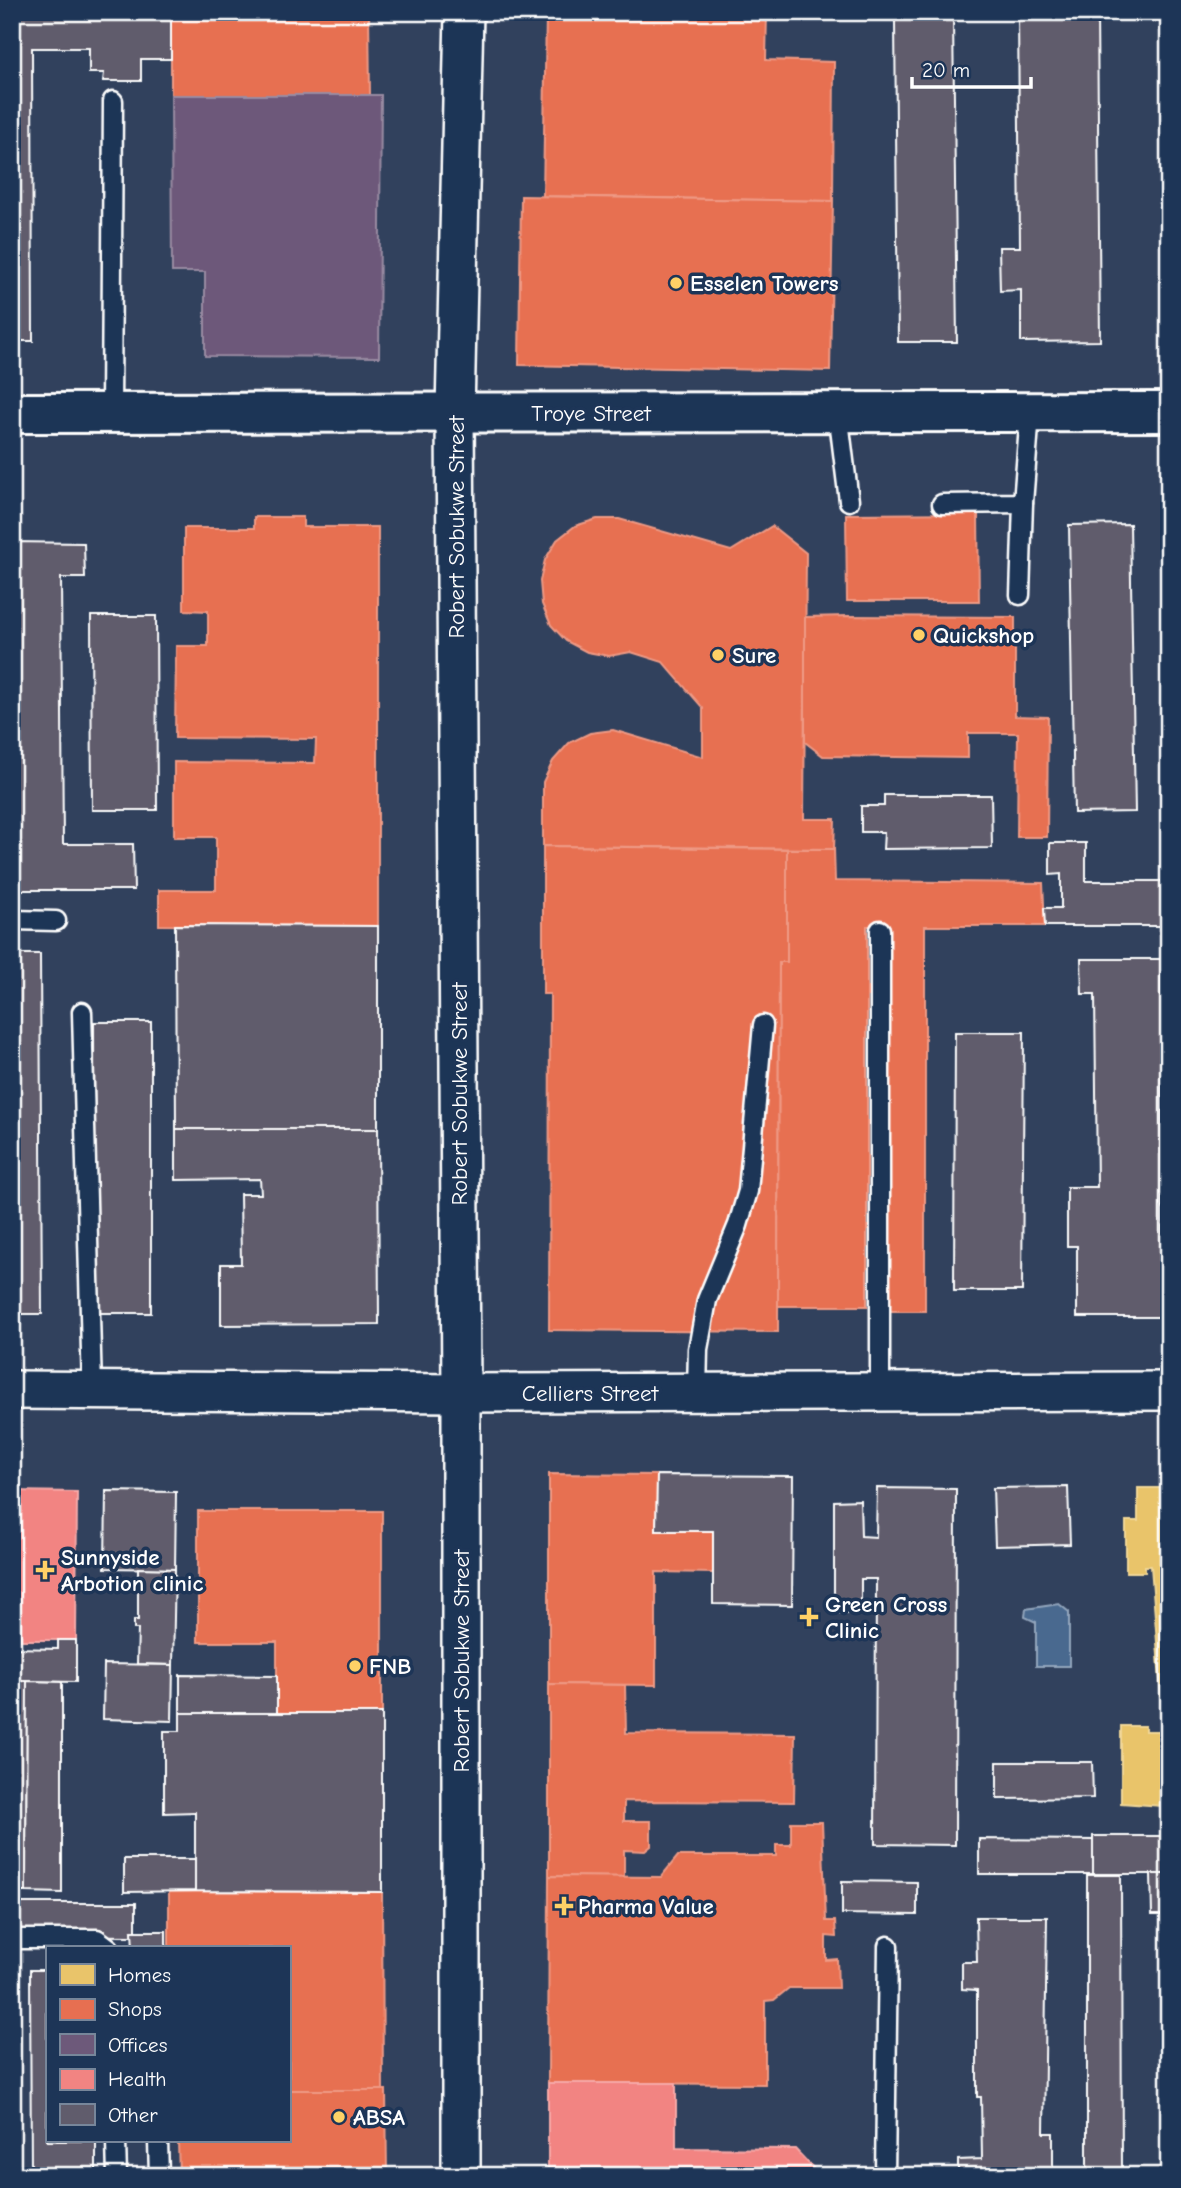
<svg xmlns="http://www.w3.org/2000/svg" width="1181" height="2188" viewBox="0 0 1181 2188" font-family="'Comic Neue',sans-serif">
  <rect width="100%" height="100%" fill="#31415d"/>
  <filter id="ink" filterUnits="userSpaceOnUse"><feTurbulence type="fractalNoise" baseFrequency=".0143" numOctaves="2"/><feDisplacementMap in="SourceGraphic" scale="14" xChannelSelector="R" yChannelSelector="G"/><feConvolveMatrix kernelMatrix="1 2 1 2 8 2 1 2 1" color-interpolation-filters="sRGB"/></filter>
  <g filter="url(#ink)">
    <path fill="#49698f" stroke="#92a5bc" stroke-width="2" d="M 1059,1604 L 1069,1612 L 1069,1666 L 1036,1666 L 1036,1622 L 1025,1617 L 1026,1609 Z"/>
    <path fill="#e9c46a" stroke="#f0d697" stroke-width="2" d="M 1138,1488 L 1169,1488 L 1169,1803 L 1163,1806 L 1121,1803 L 1121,1726 L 1145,1726 L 1145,1731 L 1164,1731 L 1151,1566 L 1145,1566 L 1145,1572 L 1126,1572 L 1126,1521 L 1138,1521 Z"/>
    <g fill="#e76f51" stroke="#ee9a85" stroke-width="2">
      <path d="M 171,12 L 369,12 L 370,95 L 171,95 Z"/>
      <path d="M 546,12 L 767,12 L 766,60 L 834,62 L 833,201 L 543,196 Z"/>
      <path d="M 521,196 L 833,201 L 830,371 L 519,365 Z"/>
      <path d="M 978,513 L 979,601 L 847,601 L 846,514 Z"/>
      <path d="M 254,517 L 303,517 L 303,527 L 378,527 L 378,926 L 159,925 L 159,890 L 216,890 L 216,837 L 174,837 L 174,762 L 315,763 L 316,739 L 175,738 L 176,646 L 208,646 L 208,611 L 184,610 L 184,528 L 254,528 Z"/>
      <path d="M 597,519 L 619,519 L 731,551 L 772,526 L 806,553 L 804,819 L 835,819 L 834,849 L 543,846 L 543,782 L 553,761 L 569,743 L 590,733 L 613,730 L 703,757 L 703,708 L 663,662 L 631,652 L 609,656 L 587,652 L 566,641 L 551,625 L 542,604 L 540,581 L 545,560 L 557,540 L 575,526 Z"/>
      <path d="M 848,616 L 1015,617 L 1015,716 L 1048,717 L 1047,837 L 1017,837 L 1018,733 L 968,733 L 968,758 L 823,756 L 805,742 L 805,617 Z"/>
      <path d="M 543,846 L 787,849 L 787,962 L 779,962 L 778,1332 L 549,1330 L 550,994 L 543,994 Z"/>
      <path d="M 787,849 L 834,849 L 835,881 L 1043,883 L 1045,926 L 925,926 L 925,1311 L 890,1311 L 890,926 L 867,926 L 867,1306 L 778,1306 L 779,962 L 787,962 Z"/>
      <path d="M 549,1474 L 657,1475 L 656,1531 L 713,1531 L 713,1573 L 656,1572 L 656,1685 L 549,1684 Z"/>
      <path d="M 198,1511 L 382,1511 L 382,1713 L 277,1713 L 277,1642 L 198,1642 Z"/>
      <path d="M 549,1684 L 625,1685 L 626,1733 L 795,1734 L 794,1802 L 624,1801 L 624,1821 L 651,1821 L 651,1846 L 645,1851 L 624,1850 L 624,1877 L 549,1876 Z"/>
      <path d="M 791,1822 L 822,1822 L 826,1921 L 835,1921 L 836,1937 L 826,1936 L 826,1960 L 837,1959 L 838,1988 L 789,1988 L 774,2000 L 765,2001 L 765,2084 L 548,2083 L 549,1876 L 661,1877 L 678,1856 L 776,1856 L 776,1845 L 791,1845 Z"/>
      <path d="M 169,1892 L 382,1892 L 383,2090 L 289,2090 L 289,1948 L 169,1948 Z"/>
      <path d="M 289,2090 L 386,2090 L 387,2176 L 179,2176 L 178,2141 L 289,2141 Z"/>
    </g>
    <path fill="#6d597a" stroke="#998ba2" stroke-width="2" d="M 171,95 L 381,95 L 379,357 L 205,356 L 205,272 L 172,272 Z"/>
    <g fill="#f28482" stroke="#f6a9a8" stroke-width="2">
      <path d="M 12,1491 L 77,1492 L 76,1640 L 21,1640 L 21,1617 L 12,1617 Z"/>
      <path d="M 548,2083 L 676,2083 L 676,2148 L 795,2149 L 814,2169 L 814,2176 L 548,2176 Z"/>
    </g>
    <g fill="#605c6c" stroke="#fff" stroke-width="2">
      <path d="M 12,12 L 171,12 L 171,59 L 141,59 L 141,81 L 103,81 L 104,73 L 89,73 L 89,48 L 32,48 L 33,341 L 12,341 Z"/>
      <path d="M 1018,12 L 1097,12 L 1100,341 L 1021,342 L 1021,290 L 1000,291 L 999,247 L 1020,247 Z"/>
      <path d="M 953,19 L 957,342 L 898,342 L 895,20 Z"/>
      <path d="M 1130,524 L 1135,812 L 1074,813 L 1069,525 Z"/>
      <path d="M 12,542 L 84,543 L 85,578 L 61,578 L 63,844 L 133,844 L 134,890 L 12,890 Z"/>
      <path d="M 91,616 L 156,616 L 157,810 L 92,810 Z"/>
      <path d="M 884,795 L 991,795 L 992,848 L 883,849 L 884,832 L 861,832 L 861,806 L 884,806 Z"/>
      <path d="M 1050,843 L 1086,843 L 1086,881 L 1169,881 L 1169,926 L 1045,926 L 1044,908 L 1061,908 L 1061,874 L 1050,875 Z"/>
      <path d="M 175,925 L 378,926 L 378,1129 L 176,1129 Z"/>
      <path d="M 12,954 L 40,954 L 42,1314 L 12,1314 Z"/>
      <path d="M 1081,959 L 1161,959 L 1162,1251 L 1169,1251 L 1169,1317 L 1077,1317 L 1077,1246 L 1067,1246 L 1067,1187 L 1097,1187 L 1095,994 L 1082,994 Z"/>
      <path d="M 94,1022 L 151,1022 L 151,1313 L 95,1313 Z"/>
      <path d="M 955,1032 L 1024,1032 L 1022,1291 L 954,1291 Z"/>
      <path d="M 176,1129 L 378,1129 L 379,1324 L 221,1325 L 221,1264 L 241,1264 L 240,1194 L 261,1194 L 260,1179 L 176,1180 Z"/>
      <path d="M 657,1475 L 793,1476 L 792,1605 L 713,1604 L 713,1531 L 656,1531 Z"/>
      <path d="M 1068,1487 L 1070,1544 L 995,1546 L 993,1488 Z"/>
      <path d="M 877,1488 L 956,1489 L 955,1845 L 875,1844 L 876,1579 L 861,1579 L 861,1613 L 834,1613 L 834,1501 L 860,1500 L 861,1536 L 876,1537 Z"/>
      <path d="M 106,1491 L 176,1492 L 175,1569 L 105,1568 Z"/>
      <path d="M 138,1568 L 175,1569 L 173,1665 L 137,1664 L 138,1629 L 134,1629 L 134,1620 L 138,1620 Z"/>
      <path d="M 58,1640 L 76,1640 L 76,1682 L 12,1681 L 12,1648 L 58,1649 Z"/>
      <path d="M 104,1664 L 173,1665 L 172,1721 L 103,1719 Z"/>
      <path d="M 180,1675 L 277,1676 L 277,1713 L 180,1713 Z"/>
      <path d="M 12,1681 L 27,1681 L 26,1892 L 12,1892 Z"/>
      <path d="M 27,1681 L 62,1682 L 62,1893 L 26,1892 Z"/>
      <path d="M 180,1713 L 382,1713 L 382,1892 L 195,1891 L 195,1812 L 164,1813 L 164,1731 L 180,1731 Z"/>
      <path d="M 997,1762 L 1092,1762 L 1093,1798 L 997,1799 Z"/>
      <rect x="1093" y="1836" width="76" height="38"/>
      <path d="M 979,1839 L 1093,1840 L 1093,1874 L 979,1874 Z"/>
      <path d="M 124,1859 L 195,1859 L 195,1891 L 124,1892 Z"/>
      <path d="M 1151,1874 L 1169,1874 L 1169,1915 L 1152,1915 Z"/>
      <path d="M 1087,1875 L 1121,1875 L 1122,2176 L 1087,2176 Z"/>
      <path d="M 842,1881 L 917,1882 L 917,1915 L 842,1914 Z"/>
      <path d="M 12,1903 L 136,1903 L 136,1931 L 132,1931 L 133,1936 L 12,1935 Z"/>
      <path d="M 976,1917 L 1047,1917 L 1044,2133 L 1053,2133 L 1053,2176 L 958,2176 L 958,2160 L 982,2159 L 981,2097 L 977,2097 L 977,1990 L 962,1989 L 962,1962 L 977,1962 Z"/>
      <path d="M 132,1931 L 166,1931 L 166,1948 L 133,1948 Z"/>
      <path d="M 30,1970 L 47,1970 L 47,2141 L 96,2141 L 96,2176 L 31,2176 Z"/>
    </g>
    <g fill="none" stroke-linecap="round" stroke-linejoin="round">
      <g stroke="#fff" stroke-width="23">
        <g id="service">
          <path d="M 838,412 L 849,501"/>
          <path d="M 111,413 L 113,101"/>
          <path d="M 942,504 L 1023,503 L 1030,413"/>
          <path d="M 1020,595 L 1023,503"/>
          <path d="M 12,920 L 56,921"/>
          <path d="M 880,930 L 880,1392"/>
          <path d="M 82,1012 L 92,1390"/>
          <path d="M 697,1392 L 698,1349 L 707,1300 L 738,1225 L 748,1191 L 763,1025"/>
          <path d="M 12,1942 L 18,1939 L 97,1939 L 109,1948"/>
          <path d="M 116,2141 L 117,2176"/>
          <path d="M 158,2141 L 159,2176"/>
          <path d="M 885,2176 L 888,1946"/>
        </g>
      </g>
      <g stroke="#fff" stroke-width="42">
        <g id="minor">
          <path d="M 12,1390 L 461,1393 L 1169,1391"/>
          <path d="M 461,2176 L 461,1393 L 455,413 L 464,12"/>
        </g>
      </g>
      <g stroke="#fff" stroke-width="44">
        <path id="secondary" d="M 12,413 L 1169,412"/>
      </g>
      <use href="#service" stroke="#1d3557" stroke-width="18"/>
      <use href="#minor" stroke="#1d3557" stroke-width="37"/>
      <use href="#secondary" stroke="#1d3557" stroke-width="38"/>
    </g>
  </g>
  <g fill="#ffd166" stroke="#1d3557" stroke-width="2.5">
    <circle cx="676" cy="283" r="7"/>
    <circle cx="919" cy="635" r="7"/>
    <circle cx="718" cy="655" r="7"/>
    <path d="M41.5 1559.5h7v7h7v7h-7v7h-7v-7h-7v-7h7z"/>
    <path d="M805.5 1606.5h7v7h7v7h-7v7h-7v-7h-7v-7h7z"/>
    <circle cx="355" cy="1666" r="7"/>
    <path d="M560.5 1895.5h7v7h7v7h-7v7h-7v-7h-7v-7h7z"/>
    <circle cx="339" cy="2117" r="7"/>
  </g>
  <g text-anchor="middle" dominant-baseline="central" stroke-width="7" stroke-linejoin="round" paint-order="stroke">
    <g font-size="23" font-weight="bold" fill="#fff" stroke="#1d3557" text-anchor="start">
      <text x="690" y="283">Esselen Towers</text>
      <text x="933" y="635">Quickshop</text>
      <text x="732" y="655">Sure</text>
      <text x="61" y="1557">Sunnyside<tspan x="61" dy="26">Arbotion clinic</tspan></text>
      <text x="825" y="1604">Green Cross<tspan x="825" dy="26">Clinic</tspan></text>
      <text x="369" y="1666">FNB</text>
      <text x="578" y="1906">Pharma Value</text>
      <text x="353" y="2117">ABSA</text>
    </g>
    <g font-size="23" fill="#fff" stroke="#1d3557">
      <text x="591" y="413">Troye Street</text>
      <text transform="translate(456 527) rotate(-90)">Robert Sobukwe Street</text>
      <text transform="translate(459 1094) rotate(-90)">Robert Sobukwe Street</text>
      <text x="590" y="1393">Celliers Street</text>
      <text transform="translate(461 1661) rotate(-90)">Robert Sobukwe Street</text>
    </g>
  </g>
  <rect width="1181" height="2188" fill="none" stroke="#1d3557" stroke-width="42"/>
  <rect x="21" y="21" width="1139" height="2146" fill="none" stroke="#fff" stroke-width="2.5" filter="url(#ink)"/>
  <rect x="46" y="1946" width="245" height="196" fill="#1d3557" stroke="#77869a" stroke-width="2"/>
  <rect x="60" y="1964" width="35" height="21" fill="#e9c46a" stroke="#77869a" stroke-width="2"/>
  <text x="108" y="1982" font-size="21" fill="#ffffff">Homes</text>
  <rect x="60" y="1999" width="35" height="21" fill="#e76f51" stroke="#77869a" stroke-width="2"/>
  <text x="108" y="2016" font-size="21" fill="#ffffff">Shops</text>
  <rect x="60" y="2034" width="35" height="21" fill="#6d597a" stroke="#77869a" stroke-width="2"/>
  <text x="108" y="2052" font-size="21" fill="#ffffff">Offices</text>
  <rect x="60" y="2069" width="35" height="21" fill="#f28482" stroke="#77869a" stroke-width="2"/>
  <text x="108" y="2086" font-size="21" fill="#ffffff">Health</text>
  <rect x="60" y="2104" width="35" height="21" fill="#605c6c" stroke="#77869a" stroke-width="2"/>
  <text x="108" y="2122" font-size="21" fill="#ffffff">Other</text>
  <path d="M912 77v10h119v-10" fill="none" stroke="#ffffff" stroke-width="3.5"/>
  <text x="922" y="77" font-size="21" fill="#ffffff" stroke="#1d3557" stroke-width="5" paint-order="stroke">20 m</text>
</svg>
